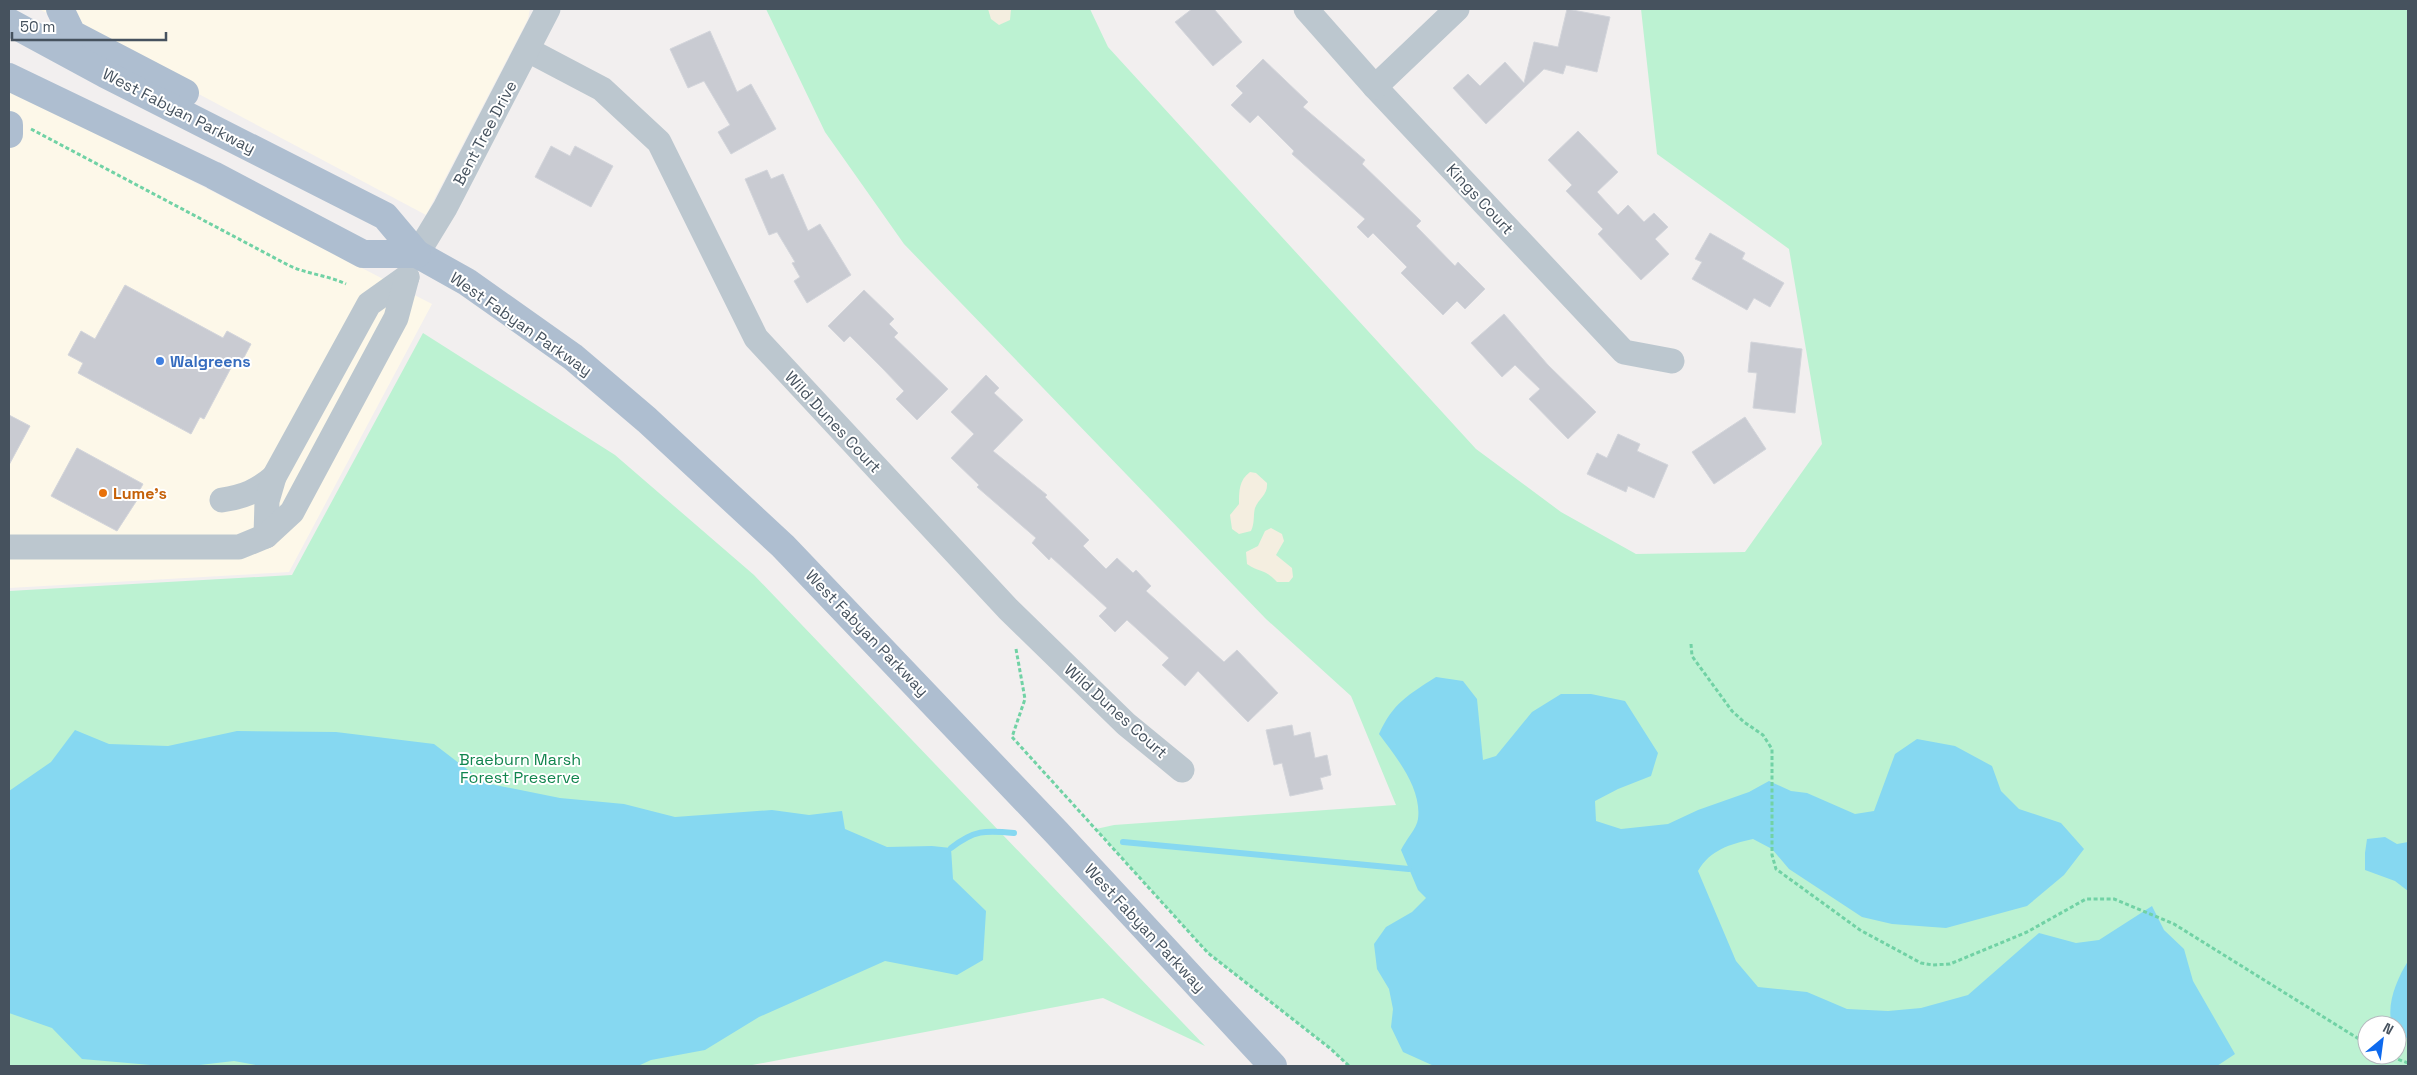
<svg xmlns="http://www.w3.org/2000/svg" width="2417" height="1075" viewBox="0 0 2417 1075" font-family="'Space Grotesk',sans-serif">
  <rect width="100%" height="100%" fill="#f2efef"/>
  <g fill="#fdf8e9">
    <path d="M 39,9 L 530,9 L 528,19 L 426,215 Z"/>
    <path d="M 9,87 L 432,304 L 289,572 L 9,588 Z"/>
  </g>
  <g fill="#bcf2d2" fill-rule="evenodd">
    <path d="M 766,9 L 1090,9 L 1108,47 L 1476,449 L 1561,512 L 1636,554 L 1745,552 L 1822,444 L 1789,249 L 1657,154 L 1641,9 L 2408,9 L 2408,1066 L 1349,1066 L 1331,1049 L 1208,953 L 1096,829 L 1114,825 L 1396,805 L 1351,696 L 1266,619 L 904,244 L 825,132 ZM 2367,1025 L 2397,1025 L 2397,1055 L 2367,1055 Z"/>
    <path d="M 423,333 L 615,455 L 754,575 L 1205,1046 L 1103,998 L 747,1066 L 9,1066 L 9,591 L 292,575 Z"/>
  </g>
  <g fill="#f4eee0">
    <path d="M 988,9 L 1011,9 L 1010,20 L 999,25 L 991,19 Z"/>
    <path d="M 1250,472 L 1256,473 L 1267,483 C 1268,495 1259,498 1255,508 C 1253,515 1255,523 1251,531 L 1239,534 L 1232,529 L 1230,515 L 1239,504 C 1239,491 1239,480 1250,472 Z"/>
    <path d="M 1271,528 L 1282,534 L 1284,541 L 1276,555 L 1292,568 L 1293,577 L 1289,582 L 1277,582 C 1264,568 1260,573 1247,564 L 1246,552 L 1258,546 L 1265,531 Z"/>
  </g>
  <g fill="#86d8f1">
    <path d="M 1436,677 L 1463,681 L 1477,699 L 1483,760 L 1496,756 L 1532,712 L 1561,694 L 1591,694 L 1625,701 L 1658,753 L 1651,776 L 1618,789 L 1595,801 L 1596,821 L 1621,829 L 1668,824 L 1698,810 L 1749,792 L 1769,781 L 1791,791 L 1807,793 L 1855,814 L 1874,811 L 1895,754 L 1917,739 L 1955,746 L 1992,766 L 2001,791 L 2019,809 L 2061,823 L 2084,849 L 2064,875 L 2027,906 L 1946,928 L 1892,924 L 1862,917 L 1789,869 L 1772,849 L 1753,839 C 1730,844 1710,850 1698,871 L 1736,961 L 1758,987 L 1807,992 L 1847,1009 L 1888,1011 L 1921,1008 L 1968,995 L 2039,933 L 2076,943 L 2099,940 L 2152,906 L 2164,930 L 2184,949 L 2193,981 L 2235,1054 L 2217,1066 L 1434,1066 L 1403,1052 L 1391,1027 L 1393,1009 L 1389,989 L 1377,969 L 1374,944 L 1386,927 L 1412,912 L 1426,898 L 1418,890 L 1401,850 C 1405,841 1417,828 1418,819 C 1422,788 1396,757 1379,734 C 1393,703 1408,695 1436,677 Z"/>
    <path d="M 75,730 L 109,744 L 168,746 L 237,731 L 336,732 L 434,744 L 485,783 L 560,798 L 624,804 L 675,817 L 772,810 L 809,815 L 842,811 L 845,829 L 887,847 L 932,846 L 951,848 L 953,879 L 986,911 L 983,960 L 957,975 L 885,961 L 759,1017 L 705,1050 L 651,1060 L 638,1066 L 261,1066 L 234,1061 L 191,1066 L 162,1066 L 82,1059 L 52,1028 L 9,1013 L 9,791 L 51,762 Z"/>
    <path d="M 2385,837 L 2397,844 L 2408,842 L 2408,891 L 2395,881 L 2365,870 L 2365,853 L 2367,839 Z"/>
    <path d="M 2408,961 L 2408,1039 L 2397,1031 L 2397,1025 L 2392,1025 C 2386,1004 2397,979 2408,961 Z"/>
  </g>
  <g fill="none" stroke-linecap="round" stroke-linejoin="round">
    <g stroke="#86d8f1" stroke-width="6">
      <path d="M 1123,842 L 1409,869"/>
      <path d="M 951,848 C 974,830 985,830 1014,833"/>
    </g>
  </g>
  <g fill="#c9cbd2" stroke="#d3d5db">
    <path d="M 1192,9 L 1214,9 L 1242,42 L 1213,66 L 1175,22 Z"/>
    <path d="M 1567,9 L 1610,17 L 1597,72 L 1566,65 L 1563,74 L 1544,69 L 1486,124 L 1453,88 L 1468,74 L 1480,86 L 1505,62 L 1524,83 L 1534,42 L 1558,47 Z"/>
    <path d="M 710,31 L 737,92 L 751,84 L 776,129 L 731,154 L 718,132 L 730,125 L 704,81 L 688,88 L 670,49 Z"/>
    <path d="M 1263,59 L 1308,102 L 1303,107 L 1365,160 L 1362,164 L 1421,221 L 1416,226 L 1455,266 L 1458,262 L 1485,289 L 1465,309 L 1457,301 L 1443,315 L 1401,273 L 1407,267 L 1373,233 L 1368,238 L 1357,227 L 1365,219 L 1292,154 L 1294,151 L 1258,115 L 1250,123 L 1231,105 L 1243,93 L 1236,86 Z"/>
    <path d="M 1578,131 L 1618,172 L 1597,192 L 1618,215 L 1628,205 L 1644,222 L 1654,213 L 1668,227 L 1655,239 L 1669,254 L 1641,280 L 1598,234 L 1603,229 L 1566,191 L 1572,185 L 1548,160 Z"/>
    <path d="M 551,146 L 570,156 L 575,146 L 613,166 L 591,207 L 535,177 Z"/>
    <path d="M 767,170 L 771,179 L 783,174 L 808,231 L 820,224 L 851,275 L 807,303 L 794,281 L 800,277 L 792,263 L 795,262 L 777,232 L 769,235 L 745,179 Z"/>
    <path d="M 1710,233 L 1745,253 L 1742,259 L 1784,283 L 1770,307 L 1754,298 L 1747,310 L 1692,279 L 1702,262 L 1695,259 Z"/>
    <path d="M 125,285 L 223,338 L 227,331 L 251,344 L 239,367 L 233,364 L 204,419 L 200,417 L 191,434 L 78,373 L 83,363 L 68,355 L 81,331 L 95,339 Z"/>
    <path d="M 864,290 L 894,319 L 889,324 L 898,333 L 894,337 L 948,389 L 917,420 L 896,399 L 904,391 L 883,369 L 850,336 L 844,342 L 828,326 Z"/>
    <path d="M 1504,314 L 1548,365 L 1596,412 L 1568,439 L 1529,399 L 1540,389 L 1515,365 L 1502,377 L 1471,343 Z"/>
    <path d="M 1751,342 L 1802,349 L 1795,413 L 1753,408 L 1757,373 L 1748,372 Z"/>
    <path d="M 986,375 L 999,388 L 994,393 L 1023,420 L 993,451 L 1047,495 L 1045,497 L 1089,540 L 1083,546 L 1106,569 L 1117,558 L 1133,573 L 1136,570 L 1151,586 L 1146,591 L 1224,662 L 1237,650 L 1278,693 L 1248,722 L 1198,671 L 1185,686 L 1162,665 L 1169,658 L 1127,620 L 1115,632 L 1099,616 L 1107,608 L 1051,557 L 1049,560 L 1032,543 L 1036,538 L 977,487 L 979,485 L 951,458 L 974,434 L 951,412 Z"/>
    <path d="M 9,415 L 30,426 L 9,465 Z"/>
    <path d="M 1745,417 L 1766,449 L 1714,484 L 1692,452 Z"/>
    <path d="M 1618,434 L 1640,444 L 1637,451 L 1668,465 L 1654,498 L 1628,486 L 1626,492 L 1587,474 L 1597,453 L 1607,458 Z"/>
    <path d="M 77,448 L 143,484 L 137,495 L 139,497 L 117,531 L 51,496 Z"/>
    <path d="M 1292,725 L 1294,736 L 1310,732 L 1315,758 L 1327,755 L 1331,775 L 1320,778 L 1323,789 L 1290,796 L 1282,763 L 1274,765 L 1266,730 Z"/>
  </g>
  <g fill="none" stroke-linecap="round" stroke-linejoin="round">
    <g stroke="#71d2a5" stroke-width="3" stroke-dasharray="4 2.5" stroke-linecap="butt">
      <path d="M 31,129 L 288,265 C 306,274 327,275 346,284"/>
      <path d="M 1691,644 L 1692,656 L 1732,711 L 1744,722 L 1763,735 L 1772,749 L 1772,855 L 1776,869 L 1860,930 L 1921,963 L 1933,965 L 1950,964 L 2027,932 L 2086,899 L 2114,899 L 2174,924 L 2367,1044"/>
      <path d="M 1016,649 L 1025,699 L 1012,737 L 1208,953 L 1331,1049 L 1349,1066"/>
      <path d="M 2386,1055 L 2408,1063"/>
    </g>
    <g stroke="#bcc7cf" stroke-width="25">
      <path d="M 1306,9 L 1375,87 L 1624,352 L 1672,361"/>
      <path d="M 528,50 L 602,89 L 659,142 L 756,338 L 1008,609 L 1126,724 L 1182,770"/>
      <path d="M 1375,87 L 1457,9"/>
      <path d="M 417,254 L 445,208 L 548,9"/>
      <path d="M 222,500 C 243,497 258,491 274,477"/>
      <path d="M 266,536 L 267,501 L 274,477 L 369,304 L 407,277"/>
      <path d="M 9,547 L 239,547 L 266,536 L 292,512 L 396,318 L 407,277"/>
    </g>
    <g stroke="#aebed0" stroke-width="28">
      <path d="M 60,9 L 72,34 L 185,93"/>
      <path d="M 9,22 L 105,74 L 385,216 L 417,254 L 467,282 L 573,357 L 647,420 L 783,546 L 1057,833 L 1273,1066"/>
      <path d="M 9,77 L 213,175 L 363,254 L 417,254"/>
      <path d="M 9,125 L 9,134"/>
    </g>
  </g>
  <circle fill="#3f7fe0" stroke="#fff" stroke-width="2" cx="160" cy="361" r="5"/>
  <circle fill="#e8710a" stroke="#fff" stroke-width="2" cx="103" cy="493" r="5"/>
  <g text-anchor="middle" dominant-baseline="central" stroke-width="4" stroke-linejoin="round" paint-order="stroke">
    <g font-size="16" fill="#46525e" stroke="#fff">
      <text transform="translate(179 111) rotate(27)">West Fabyan Parkway</text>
      <text transform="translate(485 133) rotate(-62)">Bent Tree Drive</text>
      <text transform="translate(1480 199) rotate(47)">Kings Court</text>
      <text transform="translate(521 324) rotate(35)">West Fabyan Parkway</text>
      <text transform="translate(833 422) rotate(47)">Wild Dunes Court</text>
      <text transform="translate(867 633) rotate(46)">West Fabyan Parkway</text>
      <text transform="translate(1116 711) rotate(42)">Wild Dunes Court</text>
      <text transform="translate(1145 928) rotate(47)">West Fabyan Parkway</text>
    </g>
    <g font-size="16" font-weight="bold" fill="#366cbe" stroke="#fff" text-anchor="start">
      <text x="170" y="361">Walgreens</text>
    </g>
    <g font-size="16" font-weight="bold" fill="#c56008" stroke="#fff" text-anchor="start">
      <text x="113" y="493">Lume's</text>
    </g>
    <g font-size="16" fill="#11854e" stroke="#fff">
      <text x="520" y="759">Braeburn Marsh<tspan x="520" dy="18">Forest Preserve</tspan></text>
    </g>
  </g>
  <rect width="2417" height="1075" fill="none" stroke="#46525e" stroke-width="20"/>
  <g transform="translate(2382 1040) rotate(29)"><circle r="24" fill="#ffffff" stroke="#b5babf"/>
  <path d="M0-4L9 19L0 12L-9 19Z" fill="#0e6aee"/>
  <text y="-8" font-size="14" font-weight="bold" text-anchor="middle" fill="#46525e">N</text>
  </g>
  <path d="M12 32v8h154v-8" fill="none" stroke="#46525e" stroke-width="2.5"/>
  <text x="20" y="32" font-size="15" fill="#46525e" stroke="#ffffff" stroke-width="4" paint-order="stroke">50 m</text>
</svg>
